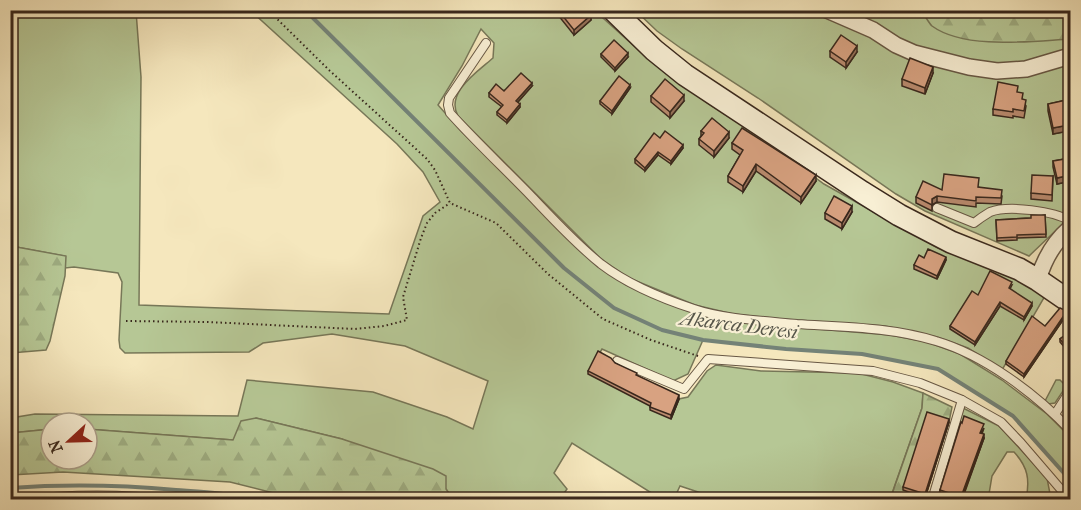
<svg xmlns="http://www.w3.org/2000/svg" width="1081" height="510" viewBox="0 0 1081 510" font-family="'IM FELL French Canon',serif">
  <defs>
    <pattern id="forest-firs" width="22" height="20" patternUnits="userSpaceOnUse" patternTransform="scale(1.5)"><rect width="22" height="20" fill="#b6c795"/><path d="M5 1l3.5 6h-7zM16 11l3.5 6h-7z" fill="#9dab80"/></pattern>
  </defs>
  <rect width="100%" height="100%" fill="#f5e7bd"/>
  <filter id="stains"><feTurbulence type="fractalNoise" baseFrequency=".00333" numOctaves="4"/><feColorMatrix values="0 0 0 0 .2 0 0 0 0 .09 0 0 0 0 .02 0 0 0 .5 -.17"/></filter>
  <radialGradient id="worn" r=".72"><stop offset=".6" stop-color="#630" stop-opacity="0"/><stop offset="1" stop-color="#630" stop-opacity=".3"/></radialGradient>
  <g fill="#b6c795" stroke="#777758" stroke-width="1.5">
    <path d="M 474,10 L 475,13 L 476,10 L 594,10 L 644,55 L 707,103 L 766,141 L 824,184 L 938,248 L 1027,282 L 1045,296 L 1002,370 L 968,348 L 937,337 L 885,326 L 782,319 L 733,314 L 695,305 L 629,278 L 601,259 L 458,116 C 445,93 477,72 493,58 L 494,43 L 481,29 L 462,66 L 438,105 L 460,130 L 597,265 L 626,285 L 694,312 L 781,326 L 890,335 L 927,342 L 960,354 L 1002,380 L 1047,414 L 1070,437 L 1070,480 L 1013,416 L 938,369 L 862,354 L 786,349 L 703,340 L 688,374 L 673,381 L 602,349 L 599,354 L 637,375 L 671,418 L 679,399 L 688,397 L 707,371 L 716,365 L 761,371 L 858,373 L 893,382 L 923,393 L 922,408 L 890,499 L 719,499 L 680,486 L 674,499 L 661,499 L 572,443 L 554,473 L 567,489 L 560,499 L 516,499 L 503,496 L 479,499 L 453,499 L 446,489 L 342,439 L 256,418 L 233,440 L 87,429 L 87,423 L 51,423 L 51,429 L 11,433 L 11,418 L 35,414 L 238,416 L 247,380 L 373,392 L 447,417 L 473,429 L 488,381 L 405,346 L 332,334 L 263,343 L 249,352 L 125,353 L 120,348 L 119,340 L 122,282 L 118,273 L 74,267 L 65,268 L 65,256 L 11,246 L 11,11 L 136,11 L 141,77 L 139,305 L 389,314 L 423,216 L 440,202 L 423,172 L 397,144 L 251,11 Z"/>
    <path d="M 636,11 L 1070,11 L 1070,217 L 1029,256 L 925,211 L 896,194 L 758,98 L 682,49 L 657,31 Z"/>
    <path d="M 1056,380 L 1060,380 L 1064,384 L 1063,391 L 1055,403 L 1048,404 L 1045,401 Z"/>
    <path d="M 963,408 L 999,426 L 1047,478 L 1051,499 L 1026,499 C 1030,480 1028,467 1014,452 L 1007,452 L 992,476 L 989,494 L 995,499 L 962,499 L 984,438 L 958,429 Z"/>
  </g>
  <g fill="url(#forest-firs)" stroke="#777758" stroke-width="1.5">
    <path d="M 921,11 L 1070,11 L 1070,39 C 1032,41 965,50 932,26 C 928,22 925,15 921,11 Z"/>
    <path d="M 11,246 L 66,256 L 65,276 L 50,341 L 46,350 L 11,353 Z"/>
    <path d="M 923,393 L 952,407 L 949,422 L 924,499 L 890,500 L 922,408 Z"/>
    <path d="M 256,418 L 342,439 L 433,469 L 446,476 L 446,489 L 453,499 L 301,500 L 230,482 L 63,472 L 11,475 L 11,433 L 51,429 L 51,459 L 87,459 L 87,429 L 233,440 L 241,421 Z"/>
  </g>
  <g fill="none" stroke-linecap="round" stroke-linejoin="round">
    <g stroke="#748277" stroke-width="4">
      <path d="M 305,10 L 564,268 L 614,308 L 662,330 L 703,340 L 786,349 L 862,354 L 938,369 L 1013,416 L 1070,480"/>
      <path d="M 10,488 C 66,484 121,485 176,490 C 203,492 229,493 254,500"/>
    </g>
    <g stroke="#675744" stroke-width="10">
      <g id="lane">
        <path d="M 486,43 L 449,98 L 448,105 L 450,113 C 476,142 505,169 532,197 C 554,220 576,244 601,264 C 626,283 663,299 694,309 C 723,319 766,321 797,324 C 843,327 892,327 936,341 C 984,355 1036,394 1070,430"/>
        <path d="M 937,208 L 974,223 C 979,219 985,215 990,212 C 1009,205 1054,211 1070,221"/>
        <path d="M 617,361 L 684,389 L 708,359 L 873,371 L 920,383 L 962,400 L 1001,422 L 1021,443 L 1070,500"/>
        <path d="M 1055,414 L 1070,391"/>
        <path d="M 18,500 C 70,494 124,494 176,500"/>
        <path d="M 932,500 L 962,400"/>
      </g>
    </g>
    <g stroke="#675744" stroke-width="18">
      <g id="street">
        <path d="M 827,10 L 873,30 L 896,45 L 914,53 L 969,67 L 997,71 L 1026,69 L 1070,56"/>
        <path d="M 1038,280 C 1044,259 1054,242 1070,228"/>
      </g>
    </g>
    <g stroke="#38271c" stroke-width="24">
      <path id="secondary" d="M 613,10 L 654,50 L 685,75 L 862,192 L 899,215 L 951,242 L 1019,269 L 1038,280 L 1070,302"/>
    </g>
    <g stroke="#38271c" stroke-width="2" stroke-dasharray="1.5 3" stroke-linecap="butt">
      <path d="M 268,10 L 330,71 L 427,159 L 435,170 L 450,203 L 496,223 L 548,274 L 603,319 L 651,340 L 698,356"/>
      <path d="M 126,321 L 208,322 L 355,329 L 384,326 L 407,320 L 403,297 L 421,238 L 427,223 L 435,213 L 450,203"/>
    </g>
    <use href="#lane" stroke="#f8efd4" stroke-width="8"/>
    <use href="#street" stroke="#f8efd4" stroke-width="15"/>
    <use href="#secondary" stroke="#f8efd4" stroke-width="21"/>
  </g>
  <g fill="#ba8b6f" stroke="#38271c" stroke-width="1.5">
    <path d="M 554,10 L 588,10 L 591,20 L 574,35 Z"/>
    <path d="M 830,51 L 857,52 L 846,68 L 830,57 Z"/>
    <path d="M 601,54 L 628,57 L 615,71 L 601,57 Z"/>
    <path d="M 933,73 L 925,94 L 902,86 L 902,79 Z"/>
    <path d="M 532,86 L 518,102 L 520,107 L 507,123 L 497,115 L 497,112 L 502,107 L 489,97 L 489,93 Z"/>
    <path d="M 630,88 L 612,114 L 600,104 L 600,101 Z"/>
    <path d="M 1018,93 L 1026,106 L 1024,118 L 1013,116 L 1013,118 L 993,115 L 993,109 Z"/>
    <path d="M 651,96 L 684,101 L 670,118 L 651,102 Z"/>
    <path d="M 1071,99 L 1071,121 L 1069,121 L 1069,131 L 1053,134 L 1048,111 L 1048,104 Z"/>
    <path d="M 701,131 L 729,138 L 714,157 L 699,145 L 699,139 L 701,136 Z"/>
    <path d="M 660,138 L 683,148 L 671,164 L 658,155 L 645,171 L 635,163 L 635,159 Z"/>
    <path d="M 732,143 L 816,181 L 801,203 L 756,171 L 743,192 L 728,182 L 728,176 L 740,155 L 732,149 Z"/>
    <path d="M 1071,158 L 1071,181 L 1057,184 L 1053,167 L 1053,161 Z"/>
    <path d="M 1053,176 L 1052,201 L 1031,199 L 1031,193 Z"/>
    <path d="M 978,187 L 1002,196 L 1001,204 L 976,203 L 976,207 L 937,202 L 932,205 L 932,211 L 916,203 L 916,197 L 942,190 Z"/>
    <path d="M 852,212 L 842,229 L 825,219 L 825,213 Z"/>
    <path d="M 1045,215 L 1046,237 L 1017,238 L 1017,240 L 997,241 L 996,220 L 1031,218 Z"/>
    <path d="M 924,258 L 946,260 L 937,279 L 914,269 L 914,265 Z"/>
    <path d="M 1012,285 L 1010,289 L 1032,306 L 1024,320 L 1000,306 L 975,345 L 950,329 L 950,326 L 978,295 Z"/>
    <path d="M 1067,314 L 1024,377 L 1006,364 L 1006,361 L 1045,326 Z"/>
    <path d="M 1071,331 L 1071,355 L 1060,342 L 1060,339 Z"/>
    <path d="M 615,363 L 679,399 L 671,419 L 650,410 L 650,406 L 588,374 L 588,371 Z"/>
    <path d="M 949,422 L 925,498 L 903,490 L 903,487 Z"/>
    <path d="M 984,428 L 982,434 L 984,438 L 962,500 L 958,500 L 940,493 L 940,490 Z"/>
  </g>
  <g fill="#97715a" stroke="#38271c" stroke-width="1.5">
    <path d="M 591,15 L 591,20 L 574,35 L 574,30 Z"/>
    <path d="M 857,46 L 857,52 L 846,68 L 846,62 Z"/>
    <path d="M 628,53 L 628,57 L 615,71 L 615,68 Z"/>
    <path d="M 933,67 L 933,73 L 925,94 L 925,88 Z"/>
    <path d="M 532,83 L 532,86 L 516,104 L 516,101 Z"/>
    <path d="M 630,85 L 630,88 L 612,114 L 612,111 Z"/>
    <path d="M 684,95 L 684,101 L 670,118 L 670,112 Z"/>
    <path d="M 520,104 L 520,107 L 507,123 L 507,120 Z"/>
    <path d="M 1069,125 L 1069,131 L 1053,134 L 1053,128 Z"/>
    <path d="M 729,132 L 729,138 L 714,157 L 714,151 Z"/>
    <path d="M 683,145 L 683,148 L 671,164 L 671,161 Z"/>
    <path d="M 658,152 L 658,155 L 645,171 L 645,168 Z"/>
    <path d="M 756,164 L 756,171 L 743,192 L 743,186 Z"/>
    <path d="M 816,175 L 816,181 L 801,203 L 801,197 Z"/>
    <path d="M 1071,175 L 1071,181 L 1057,184 L 1057,178 Z"/>
    <path d="M 937,196 L 937,202 L 932,205 L 932,199 Z"/>
    <path d="M 852,206 L 852,212 L 842,229 L 842,223 Z"/>
    <path d="M 946,257 L 946,260 L 937,279 L 937,276 Z"/>
    <path d="M 1000,302 L 1000,306 L 975,345 L 975,342 Z"/>
    <path d="M 1032,303 L 1032,306 L 1024,320 L 1024,317 Z"/>
    <path d="M 1067,311 L 1067,314 L 1024,377 L 1024,374 Z"/>
    <path d="M 679,395 L 679,399 L 671,419 L 671,415 Z"/>
    <path d="M 949,419 L 949,422 L 925,498 L 925,494 Z"/>
    <path d="M 984,434 L 984,438 L 961,500 L 961,497 Z"/>
  </g>
  <g fill="#d8a281" stroke="#38271c" stroke-width="1.5">
    <path d="M 558,10 L 588,10 L 591,15 L 574,30 Z"/>
    <path d="M 841,35 L 857,46 L 846,62 L 830,51 Z"/>
    <path d="M 614,40 L 628,53 L 615,68 L 601,54 Z"/>
    <path d="M 910,58 L 933,67 L 925,88 L 902,79 Z"/>
    <path d="M 521,73 L 532,83 L 516,101 L 520,104 L 507,120 L 497,112 L 503,105 L 489,93 L 496,84 L 504,91 Z"/>
    <path d="M 619,76 L 630,85 L 612,111 L 600,101 Z"/>
    <path d="M 665,79 L 684,95 L 670,112 L 651,96 Z"/>
    <path d="M 998,82 L 1018,86 L 1017,92 L 1023,93 L 1022,99 L 1026,100 L 1024,111 L 1013,109 L 1013,112 L 993,109 Z"/>
    <path d="M 1071,99 L 1071,114 L 1067,115 L 1069,125 L 1053,128 L 1048,104 Z"/>
    <path d="M 712,118 L 729,132 L 714,151 L 699,139 L 704,133 L 701,131 Z"/>
    <path d="M 742,128 L 816,175 L 801,197 L 756,164 L 743,186 L 728,176 L 743,150 L 732,143 Z"/>
    <path d="M 665,131 L 683,145 L 671,161 L 658,152 L 645,168 L 635,159 L 654,133 L 660,138 Z"/>
    <path d="M 1071,158 L 1071,175 L 1057,178 L 1053,161 Z"/>
    <path d="M 944,174 L 979,178 L 978,187 L 1002,190 L 1001,198 L 976,197 L 976,201 L 937,196 L 932,199 L 932,205 L 916,197 L 923,181 L 942,190 Z"/>
    <path d="M 1032,175 L 1053,176 L 1052,195 L 1031,193 Z"/>
    <path d="M 834,196 L 852,206 L 842,223 L 825,213 Z"/>
    <path d="M 1031,215 L 1045,215 L 1046,234 L 1017,235 L 1017,237 L 997,238 L 996,220 L 1031,218 Z"/>
    <path d="M 928,249 L 946,257 L 937,276 L 914,265 L 919,255 L 924,258 Z"/>
    <path d="M 990,271 L 1012,282 L 1009,288 L 1032,303 L 1024,317 L 1000,302 L 975,342 L 950,326 L 972,291 L 978,295 Z"/>
    <path d="M 1060,308 L 1067,311 L 1024,374 L 1006,361 L 1032,316 L 1045,326 Z"/>
    <path d="M 1071,331 L 1071,352 L 1070,352 L 1060,339 Z"/>
    <path d="M 598,351 L 611,358 L 615,363 L 637,373 L 636,375 L 679,395 L 671,415 L 650,407 L 651,403 L 588,371 Z"/>
    <path d="M 927,412 L 949,419 L 925,494 L 903,487 Z"/>
    <path d="M 964,416 L 984,424 L 980,433 L 984,434 L 961,497 L 940,490 L 961,422 L 962,423 Z"/>
  </g>
  <g text-anchor="middle" dominant-baseline="central" stroke-width="4.5" stroke-linejoin="round" paint-order="stroke">
    <g font-size="20" font-style="italic" fill="#565549" stroke="#f8efd4">
      <text transform="translate(739 325) rotate(7)">Akarca Deresi</text>
    </g>
  </g>
  <rect width="1081" height="510" fill="none" stroke="#f5e7bd" stroke-width="36"/>
  <rect x="12" y="12" width="1057" height="486" fill="none" stroke="#38271c" stroke-width="3"/>
  <rect x="18" y="18" width="1045" height="474" fill="none" stroke="#38271c" stroke-width="1.5"/>
  <g transform="translate(69 441) rotate(248)"><circle r="28" fill="#f8efd4" stroke="#ab9f8a" stroke-width="1.5"/>
  <path d="M0-4.5L10 22L0 15L-10 22Z" fill="#8f2418"/>
  <text y="-9" font-size="16" font-weight="bold" text-anchor="middle" fill="#38271c">N</text>
  </g>
  <rect width="100%" height="100%" filter="url(#stains)"/>
  <rect width="100%" height="100%" fill="url(#worn)"/>
</svg>
